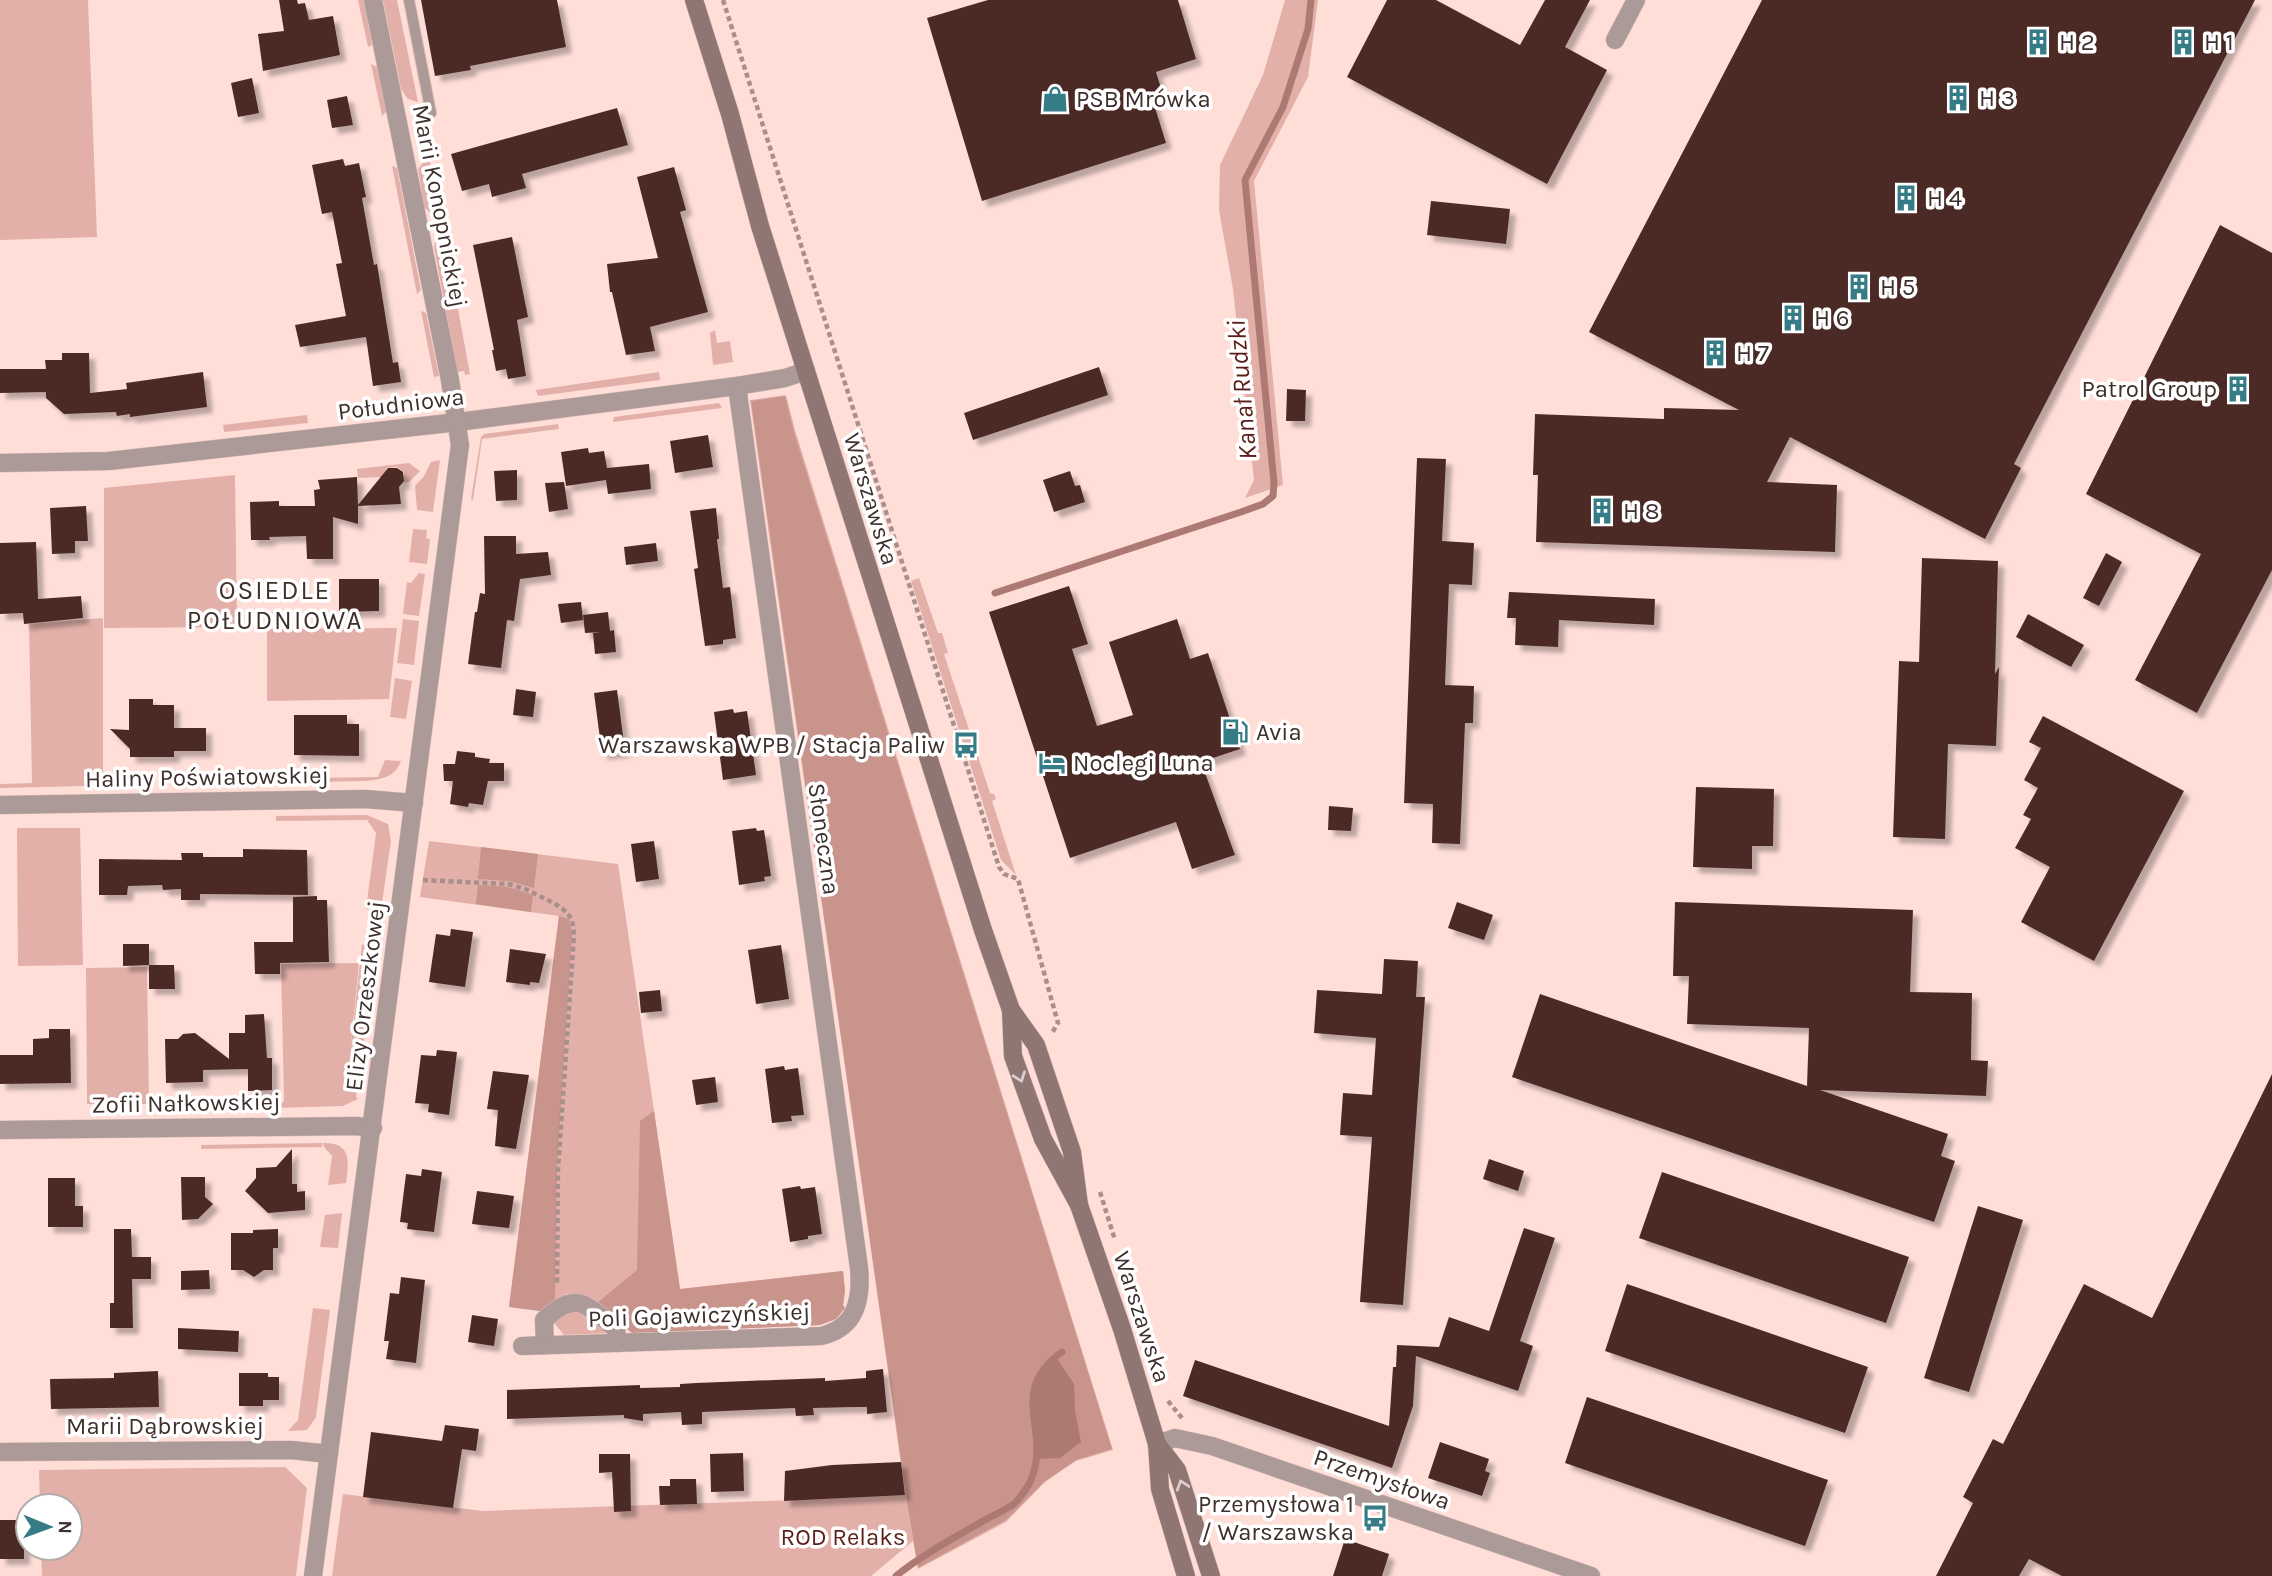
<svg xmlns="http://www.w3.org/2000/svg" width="2272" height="1576" viewBox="0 0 2272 1576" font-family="Karla,sans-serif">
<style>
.green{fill:#e2b0a9}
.forest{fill:#c9948c}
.water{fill:#ad7a73}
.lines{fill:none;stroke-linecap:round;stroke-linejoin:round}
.stream{stroke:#ad7a73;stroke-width:7}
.building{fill:#4b2c28;filter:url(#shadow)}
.service-casing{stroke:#d9bbb6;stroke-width:12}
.minor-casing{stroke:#d9bbb6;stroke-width:19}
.tertiary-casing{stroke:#d9bbb6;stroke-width:19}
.secondary-casing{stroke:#d9bbb6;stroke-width:19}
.path{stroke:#a88f8b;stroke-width:4.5;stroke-dasharray:5 3.5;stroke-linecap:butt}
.service{stroke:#ac9a98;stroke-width:10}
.minor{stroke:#ac9a98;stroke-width:18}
.tertiary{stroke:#ac9a98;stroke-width:18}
.secondary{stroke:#8f7672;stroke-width:18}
.oneway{stroke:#d8cfce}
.labels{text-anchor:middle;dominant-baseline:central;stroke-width:7;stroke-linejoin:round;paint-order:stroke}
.poi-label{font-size:24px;fill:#3f2f2d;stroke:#fff;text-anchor:start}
.street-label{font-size:24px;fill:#3f2f2d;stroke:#fff}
.park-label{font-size:24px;fill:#5e1e18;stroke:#fff}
.water-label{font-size:26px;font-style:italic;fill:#5d1d17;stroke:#fff}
.neighbourhood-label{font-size:26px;letter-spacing:2px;fill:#3f2f2d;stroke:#fff}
</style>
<defs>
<filter id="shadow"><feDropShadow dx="6" dy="6" stdDeviation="2" flood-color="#0004"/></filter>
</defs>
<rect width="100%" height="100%" fill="#ffded8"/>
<g class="green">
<polygon points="0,0 88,0 97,237 0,240"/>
<polygon points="358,0 364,0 372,45 368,47"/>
<polygon points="383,0 397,0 418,102 408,99 401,89"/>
<polygon points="1285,0 1318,0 1308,77 1254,181 1283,485 1245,498 1254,480 1233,289 1219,210 1220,165 1263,75"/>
<polygon points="371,64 377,67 387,111 382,116"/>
<polygon points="430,162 440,212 432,214 424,207 418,169 423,163"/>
<polygon points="392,166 397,168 421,290 417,294"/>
<polygon points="444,233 470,374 465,375 464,371 457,372 434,247 437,236"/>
<polygon points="421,311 426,313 439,376 434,377"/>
<polygon points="715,330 717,343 730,341 733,362 713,365 710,333"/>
<polygon points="659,372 660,380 538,396 536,390"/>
<path d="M786,395L795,430L1113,1450L1076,1461L1045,1482L1006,1522L918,1569L913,1541L871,1576H332L343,1494L483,1511L824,1499L905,1494C855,1129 801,765 750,400Z"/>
<polygon points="719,403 722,408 613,422 614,417"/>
<polygon points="307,415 308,423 224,432 223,425"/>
<polygon points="558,424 559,429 482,439 473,500 471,499 481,437 484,434"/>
<polygon points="440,460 433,512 417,510 415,486 424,476 431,462"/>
<polygon points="409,463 420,471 409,482 404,483 404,472 397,467 387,468 382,477 358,478 357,469"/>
<polygon points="235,475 237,627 104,628 104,488"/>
<polygon points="413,529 427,530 426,538 430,539 427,564 409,562"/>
<polygon points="419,573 425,574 419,616 403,614 407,582 411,583"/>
<polygon points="919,578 938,633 942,633 948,653 944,654 990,793 994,794 996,799 992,801 1016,875 1001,860 911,581"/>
<polygon points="103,618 103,781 85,781 85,786 0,788 0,784 32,783 29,624"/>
<polygon points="403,619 419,621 414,665 397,663"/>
<polygon points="397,628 389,699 267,701 267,629"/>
<polygon points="395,678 412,681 406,719 390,717"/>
<path d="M385,760L401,761C395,778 381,779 366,781L200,784V780L378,777Z"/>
<polygon points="367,815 388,824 391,841 381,910 366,909 376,833 367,820 276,821 276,816"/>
<polygon points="17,828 80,828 83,965 18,966"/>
<polygon points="429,841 618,864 680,1289 843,1271 845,1291 843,1305 845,1308 836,1319 820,1325 632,1333 585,1296 567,1294 540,1311 509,1307 559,916 420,897"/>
<polygon points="362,944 376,953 356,1097 358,1099 343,1106 275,1108 275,1104 282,1103 284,1101 281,964 359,963 349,1064"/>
<polygon points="147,967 149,1104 87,1104 86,968"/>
<polygon points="322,1143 322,1147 201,1149 201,1145"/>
<path d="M323,1143C352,1142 349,1162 346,1183L328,1185L332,1156L324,1147Z"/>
<polygon points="342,1213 338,1248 320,1247 325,1215"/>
<polygon points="313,1308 330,1310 316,1417 307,1430 288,1431 298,1420"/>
<polygon points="566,1309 582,1312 610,1333 564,1335 554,1323"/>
<polygon points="285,1467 307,1488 296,1576 42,1576 41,1548 70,1548 70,1506 40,1506 39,1470"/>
</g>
<g class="forest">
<polygon points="785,396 794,432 1112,1449 1076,1460 1044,1482 1006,1520 918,1568 906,1495 751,401"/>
<polygon points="481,847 538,854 534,888 509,881 478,879"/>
<polygon points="478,885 508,887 533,895 531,912 476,904"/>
<polygon points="559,916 569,919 572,935 557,1168 555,1299 540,1311 509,1307"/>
<polygon points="654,1111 680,1289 843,1271 845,1291 843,1305 845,1308 836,1319 820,1325 632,1333 597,1303 637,1270 640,1121"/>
</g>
<path class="water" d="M1056,1357L1074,1384L1075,1411L1081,1442L1060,1458L1038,1459C1034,1423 1023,1381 1056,1357Z"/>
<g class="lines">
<g class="stream">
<polyline points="995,593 1241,512 1263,504 1273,496 1274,483 1245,180 1283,107 1308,29 1311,0"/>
<path d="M896,1576C923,1554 954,1538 983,1521C993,1515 1007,1510 1016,1502C1021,1496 1028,1487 1031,1480C1052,1430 1006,1392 1062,1352"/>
</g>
</g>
<g class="building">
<polygon points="279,0 297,0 298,4 305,3 309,20 333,16 340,55 263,71 258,34 284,31"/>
<polygon points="421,0 557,0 566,47 470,66 471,70 435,76"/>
<polygon points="988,0 1178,0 1196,59 1156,72 1164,98 1153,101 1166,143 982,201 927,18"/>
<polygon points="1387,0 1436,0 1520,45 1545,0 1590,0 1565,47 1607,70 1547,184 1347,77"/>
<polygon points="1762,0 2255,0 2014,464 2021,468 1985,539 1790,437 1767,482 1837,485 1835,552 1536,542 1538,475 1533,475 1535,414 1664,419 1664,408 1739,410 1589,332"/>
<polygon points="252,78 259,113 238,117 231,83"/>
<polygon points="347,96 353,125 332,128 327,100"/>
<polygon points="617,108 628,145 522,174 526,188 492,197 489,184 462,191 451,154"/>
<polygon points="343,159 345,166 359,163 366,197 362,198 374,265 377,264 393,363 398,362 401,382 373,386 366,337 300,347 295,325 346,316 336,264 342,263 332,212 322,214 312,165"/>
<polygon points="674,167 686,210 680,212 708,312 650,327 655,351 626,355 612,292 610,292 607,264 658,258 637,177"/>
<polygon points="1431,201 1510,209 1506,244 1427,235"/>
<polygon points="2220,225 2272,253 2272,570 2197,713 2135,680 2201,554 2086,494"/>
<polygon points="512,237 528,317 517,320 526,376 508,379 506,369 496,371 492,350 494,350 473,245"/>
<polygon points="62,353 89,353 90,393 127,389 126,383 203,372 207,407 130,417 130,414 117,416 116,412 64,414 46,398 46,392 0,393 0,369 46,369 45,360 62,360"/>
<polygon points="1099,367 1108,395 973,440 964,413"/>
<polygon points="1287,389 1306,390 1305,421 1286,421"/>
<polygon points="708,435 713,467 675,473 670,441"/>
<polygon points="588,448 589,453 604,451 607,468 649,464 651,489 608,494 606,480 566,486 561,452"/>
<polygon points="1417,458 1446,459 1442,541 1474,543 1472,585 1449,584 1445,685 1474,686 1473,723 1465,723 1460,844 1432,843 1433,804 1404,803"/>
<polygon points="388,468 397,468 403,472 404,481 399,487 401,504 358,506 358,524 333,517 333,559 307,559 306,536 269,537 270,540 251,540 250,502 279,501 279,506 315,506 314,490 320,489 318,480 357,477 358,505"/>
<polygon points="517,470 517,500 496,501 494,471"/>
<polygon points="1070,471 1075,486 1080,485 1085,502 1054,512 1043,480"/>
<polygon points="564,482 568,509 549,512 545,483"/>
<polygon points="86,506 88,541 75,541 75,553 52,554 50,508"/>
<polygon points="716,508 719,539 717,539 723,588 730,587 736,638 723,640 723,644 705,646 694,569 698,568 690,511"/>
<polygon points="484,536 516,536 516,554 548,552 551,575 520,579 514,621 507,620 501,668 468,664 475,612 477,612 480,593 485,594"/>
<polygon points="36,542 38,599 81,596 83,618 24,624 23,613 0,614 0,543"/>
<polygon points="656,543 658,561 626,565 624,547"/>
<polygon points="2106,553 2122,562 2099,606 2083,598"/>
<polygon points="1922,558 1998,561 1995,674 1999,667 1996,746 1948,744 1945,839 1893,837 1899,661 1919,662"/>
<polygon points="339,579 379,579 379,611 339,612"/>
<polygon points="1069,586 1088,644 1072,649 1097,726 1133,715 1109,642 1177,619 1190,659 1208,653 1240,749 1201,762 1235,855 1192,869 1176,822 1070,858 989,612"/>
<polygon points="1509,592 1655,599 1654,625 1559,620 1558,647 1515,645 1516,618 1507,618"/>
<polygon points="581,602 583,620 561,623 558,604"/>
<polygon points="608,612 610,631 614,630 616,652 595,654 593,633 600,632 585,633 583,615"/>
<polygon points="2028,614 2084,645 2071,667 2016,637"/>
<polygon points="516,689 536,692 533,717 513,715"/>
<polygon points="617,690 625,751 602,754 594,693"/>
<polygon points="129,699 153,699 153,705 174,705 174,728 206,728 206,751 174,751 174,757 130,757 130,749 110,729 129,730"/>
<polygon points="733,709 734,713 747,711 756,775 723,780 714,712"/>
<polygon points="294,715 347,715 347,724 359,724 359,756 294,755"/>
<polygon points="2043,716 2184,791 2094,961 2021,922 2050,867 2015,848 2031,819 2023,815 2038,788 2024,780 2041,748 2029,742"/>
<polygon points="457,751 475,753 475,757 490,759 489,763 504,763 504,781 488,781 483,805 469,803 468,807 450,804 453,781 444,781 443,764 455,764"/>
<polygon points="1696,787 1774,789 1773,846 1752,846 1752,869 1693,867"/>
<polygon points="1329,806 1353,808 1351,831 1328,830"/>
<polygon points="756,828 757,831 764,830 771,876 764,877 765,881 739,885 732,831"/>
<polygon points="654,841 659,879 636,882 631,844"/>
<polygon points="243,849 307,850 308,895 200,894 200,900 181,900 181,889 163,890 162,885 128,886 127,895 99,895 99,859 182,860 181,853 203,853 203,857 243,857"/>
<polygon points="317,896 317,900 327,900 329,962 280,963 280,974 255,974 254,942 293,942 293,897"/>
<polygon points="1457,902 1493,915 1484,940 1448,928"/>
<polygon points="1675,902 1913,910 1910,992 1972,993 1971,1060 1988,1061 1986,1096 1820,1090 1948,1134 1941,1156 1955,1161 1934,1222 1512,1077 1540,994 1807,1086 1809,1028 1687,1024 1689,976 1673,976"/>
<polygon points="451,929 473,932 465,987 429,982 436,934 450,936"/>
<polygon points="123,944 149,944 149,965 123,966"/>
<polygon points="781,945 789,999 756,1004 748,950"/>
<polygon points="510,949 546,954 539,983 530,982 530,985 506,982"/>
<polygon points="1384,959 1418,961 1416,997 1425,997 1403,1305 1360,1302 1372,1137 1340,1135 1343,1093 1372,1095 1376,1038 1314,1033 1317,990 1382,994"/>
<polygon points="149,965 174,965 175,989 149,989"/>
<polygon points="660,990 662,1011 641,1013 639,992"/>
<polygon points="264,1014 267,1058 272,1058 272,1090 248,1091 248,1069 203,1070 203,1082 166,1083 165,1039 178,1039 183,1034 195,1033 229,1059 229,1033 245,1033 245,1015"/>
<polygon points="49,1029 70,1029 71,1083 0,1084 0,1055 33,1055 33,1039 49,1038"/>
<polygon points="437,1050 457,1052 449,1115 428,1112 429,1104 415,1103 421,1055 436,1056"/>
<polygon points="784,1066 785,1070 798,1068 804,1115 791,1116 792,1121 772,1123 765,1069"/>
<polygon points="493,1071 529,1075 516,1149 495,1146 498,1110 487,1109"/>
<polygon points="2272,1074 2272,1576 2062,1576 2029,1559 2019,1576 1936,1576 1973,1503 1963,1497 1993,1439 2003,1444 2084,1284 2152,1318"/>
<polygon points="715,1077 718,1102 696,1105 692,1080"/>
<polygon points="292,1149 292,1184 297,1184 297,1192 305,1191 305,1210 268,1213 245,1191 256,1178 256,1168 276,1167"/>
<polygon points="1489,1159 1524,1171 1518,1191 1483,1179"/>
<polygon points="422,1169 442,1172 434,1232 407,1229 408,1223 400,1222 406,1174 421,1176"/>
<polygon points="1662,1172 1909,1257 1886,1323 1639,1238"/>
<polygon points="181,1177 205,1177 205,1197 213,1204 198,1219 182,1220"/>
<polygon points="48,1178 75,1178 75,1206 83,1206 83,1227 48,1227"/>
<polygon points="800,1186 801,1189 815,1187 822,1234 808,1236 808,1239 790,1242 782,1189"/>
<polygon points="477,1191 514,1196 509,1228 472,1224"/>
<polygon points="1978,1206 2023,1220 1969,1392 1924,1378"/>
<polygon points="1524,1228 1555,1238 1520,1341 1533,1346 1518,1391 1416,1356 1413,1406 1392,1468 1183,1396 1195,1360 1389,1426 1393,1367 1396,1367 1397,1345 1439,1347 1449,1317 1489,1331"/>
<polygon points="114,1229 131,1229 132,1257 151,1257 151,1279 132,1279 133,1328 110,1328 110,1303 114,1303"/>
<polygon points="278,1229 278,1248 273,1248 273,1270 264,1270 254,1277 243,1270 231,1270 231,1233 253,1233 253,1230"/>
<polygon points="209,1270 210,1289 181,1290 181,1271"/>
<polygon points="401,1277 425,1280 416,1363 386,1359 389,1341 384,1341 390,1293 399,1294"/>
<polygon points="1627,1284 1868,1367 1845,1433 1605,1351"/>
<polygon points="472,1315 498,1319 494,1346 468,1342"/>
<polygon points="178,1328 239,1331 238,1352 178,1349"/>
<polygon points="883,1369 887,1412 867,1414 867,1407 855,1407 813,1408 814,1415 796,1416 795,1408 702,1412 702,1424 682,1425 681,1412 643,1414 643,1421 624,1418 624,1415 507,1419 507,1390 640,1385 640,1388 680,1387 680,1384 696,1383 825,1378 825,1381 866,1378 866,1371"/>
<polygon points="158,1371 159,1407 51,1409 50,1379 114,1378 114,1373"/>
<polygon points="239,1373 268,1373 268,1377 279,1377 279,1400 263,1400 263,1406 239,1406"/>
<polygon points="1587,1397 1828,1480 1805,1546 1565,1463"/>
<polygon points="445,1425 479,1429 476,1451 462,1449 453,1508 363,1497 371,1432 442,1441"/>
<polygon points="1440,1442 1489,1459 1485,1471 1490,1473 1482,1496 1428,1478"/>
<polygon points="743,1453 744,1491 711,1492 710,1454"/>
<polygon points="599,1454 630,1454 631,1511 614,1512 612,1472 599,1473"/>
<polygon points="901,1462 905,1495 784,1501 785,1471 832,1465"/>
<polygon points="670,1479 696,1479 697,1504 660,1505 659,1486 670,1486"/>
<rect x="0" y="1520" width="24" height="39"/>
<polygon points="1345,1539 1389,1554 1382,1576 1333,1576"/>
</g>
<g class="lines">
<g class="service-casing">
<polyline id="service" points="409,0 431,113"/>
</g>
<g class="minor-casing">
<g id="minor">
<polyline points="1615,40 1636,0"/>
<polyline points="0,463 109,461 458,422 737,386 785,378 806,371"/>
<polyline points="0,805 365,799 414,803"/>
<polyline points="0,1130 356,1126 373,1128"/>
<path d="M545,1345L544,1320C576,1289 587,1305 616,1329L618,1343"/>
<path d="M522,1346L821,1336C856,1328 862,1300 859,1268L737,386"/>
<polyline points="0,1452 291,1450 329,1454"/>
<polyline points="313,1576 460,445 450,380 373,0"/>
</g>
</g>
<g class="tertiary-casing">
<polyline id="tertiary" points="1157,1444 1175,1438 1212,1446 1591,1576"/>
</g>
<g class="secondary-casing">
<g id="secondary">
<polyline points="694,0 730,114 760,226 983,930 1011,1010 1036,1045 1072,1152 1079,1205"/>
<polyline points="1011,1010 1013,1056 1043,1139 1079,1205 1122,1329 1157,1444 1160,1489 1186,1576"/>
<polyline points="1157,1444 1177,1470 1211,1576"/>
</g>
</g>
<g class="path">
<polyline points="723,0 999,867 1004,874 1018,879 1058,1023 1052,1033"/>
<polyline points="423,880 508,884 525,889 554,903 564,910 572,919 574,935 558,1170 557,1286"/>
<polyline points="1100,1192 1115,1240"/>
<polyline points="1168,1401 1182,1418"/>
</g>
<use href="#service" class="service"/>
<use href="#minor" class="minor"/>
<use href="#tertiary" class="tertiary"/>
<use href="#secondary" class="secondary"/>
</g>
<defs><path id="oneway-chevron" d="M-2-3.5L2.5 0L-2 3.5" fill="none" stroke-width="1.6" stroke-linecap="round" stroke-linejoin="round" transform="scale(1.75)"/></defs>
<g class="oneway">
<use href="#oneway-chevron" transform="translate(1020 1077) rotate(70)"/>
<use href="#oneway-chevron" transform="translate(1182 1485) rotate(-108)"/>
</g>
<defs>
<g id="building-bare" transform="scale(2.1)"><path d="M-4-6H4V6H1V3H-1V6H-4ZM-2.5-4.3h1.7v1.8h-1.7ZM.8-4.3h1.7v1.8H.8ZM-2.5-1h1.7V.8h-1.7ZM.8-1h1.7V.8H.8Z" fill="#367c87" stroke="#fff" stroke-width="2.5" paint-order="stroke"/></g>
<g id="shop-bare" transform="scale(2.1)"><path d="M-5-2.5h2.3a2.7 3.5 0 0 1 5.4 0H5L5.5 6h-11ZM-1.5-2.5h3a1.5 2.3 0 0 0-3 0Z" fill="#367c87" stroke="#fff" stroke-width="2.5" paint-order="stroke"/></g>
<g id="fuel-bare" transform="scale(2.1)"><path d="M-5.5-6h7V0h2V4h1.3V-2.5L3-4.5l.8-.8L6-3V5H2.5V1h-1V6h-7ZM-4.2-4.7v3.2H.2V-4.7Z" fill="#367c87" stroke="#fff" stroke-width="2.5" paint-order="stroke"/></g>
<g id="bus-bare" transform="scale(2.1)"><path d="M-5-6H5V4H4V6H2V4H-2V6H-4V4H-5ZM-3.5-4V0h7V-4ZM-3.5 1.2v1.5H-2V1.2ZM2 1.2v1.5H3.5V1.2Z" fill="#367c87" stroke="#fff" stroke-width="2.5" paint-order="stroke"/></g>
<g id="hotel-bare" transform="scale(2.1)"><path d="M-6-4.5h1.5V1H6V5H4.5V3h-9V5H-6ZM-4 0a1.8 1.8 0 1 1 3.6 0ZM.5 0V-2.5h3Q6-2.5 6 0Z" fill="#367c87" stroke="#fff" stroke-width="2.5" paint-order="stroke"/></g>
</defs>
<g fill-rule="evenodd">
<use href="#building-bare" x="2038" y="42"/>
<use href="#building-bare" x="2183" y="42"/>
<use href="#building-bare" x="1958" y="98"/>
<use href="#shop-bare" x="1055" y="99"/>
<use href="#building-bare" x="1906" y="198"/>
<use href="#building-bare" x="1859" y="287"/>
<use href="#building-bare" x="1793" y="318"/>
<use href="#building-bare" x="1715" y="353"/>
<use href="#building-bare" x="2238" y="389"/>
<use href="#building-bare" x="1602" y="511"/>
<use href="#fuel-bare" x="1235" y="732"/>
<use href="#bus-bare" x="966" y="745"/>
<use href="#hotel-bare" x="1052" y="763"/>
<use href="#bus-bare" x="1375" y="1518"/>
</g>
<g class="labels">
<g class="poi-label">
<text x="2059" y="42">H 2</text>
<text x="2204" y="42">H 1</text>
<text x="1979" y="98">H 3</text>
<text x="1076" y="99">PSB Mrówka</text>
<text x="1927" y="198">H 4</text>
<text x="1880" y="287">H 5</text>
<text x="1814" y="318">H 6</text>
<text x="1736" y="353">H 7</text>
<text x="2217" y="389" text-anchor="end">Patrol Group</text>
<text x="1623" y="511">H 8</text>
<text x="1256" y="732">Avia</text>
<text x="945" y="745" text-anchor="end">Warszawska WPB / Stacja Paliw</text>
<text x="1073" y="763">Noclegi Luna</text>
<text x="1354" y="1504" text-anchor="end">Przemysłowa 1<tspan x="1354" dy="28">/ Warszawska</tspan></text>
</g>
<g class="street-label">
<text transform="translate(440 206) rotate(79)">Marii Konopnickiej</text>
<text transform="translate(401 404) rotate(-7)">Południowa</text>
<text transform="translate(871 499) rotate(73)">Warszawska</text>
<text transform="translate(207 777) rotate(-1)">Haliny Poświatowskiej</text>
<text transform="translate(824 839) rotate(82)">Słoneczna</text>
<text transform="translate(365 996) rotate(-83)">Elizy Orzeszkowej</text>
<text transform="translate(186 1103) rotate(-1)">Zofii Nałkowskiej</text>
<text transform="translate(699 1315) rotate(-2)">Poli Gojawiczyńskiej</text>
<text transform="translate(1142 1317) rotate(72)">Warszawska</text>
<text x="165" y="1426">Marii Dąbrowskiej</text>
<text transform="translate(1382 1479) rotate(19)">Przemysłowa</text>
</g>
<g class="park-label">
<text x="843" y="1537">ROD Relaks</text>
</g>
<g class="water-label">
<text transform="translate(1242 390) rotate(-95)">Kanał Rudzki</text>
</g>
<g class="neighbourhood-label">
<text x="275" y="590">OSIEDLE<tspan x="275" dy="30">POŁUDNIOWA</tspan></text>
</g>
</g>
<g transform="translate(49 1527) rotate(91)"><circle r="33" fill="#ffffff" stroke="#b2acab" stroke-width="2"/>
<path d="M0-5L12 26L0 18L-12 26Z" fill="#367c87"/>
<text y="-10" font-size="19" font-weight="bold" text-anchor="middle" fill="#3f2f2d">N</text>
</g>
</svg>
